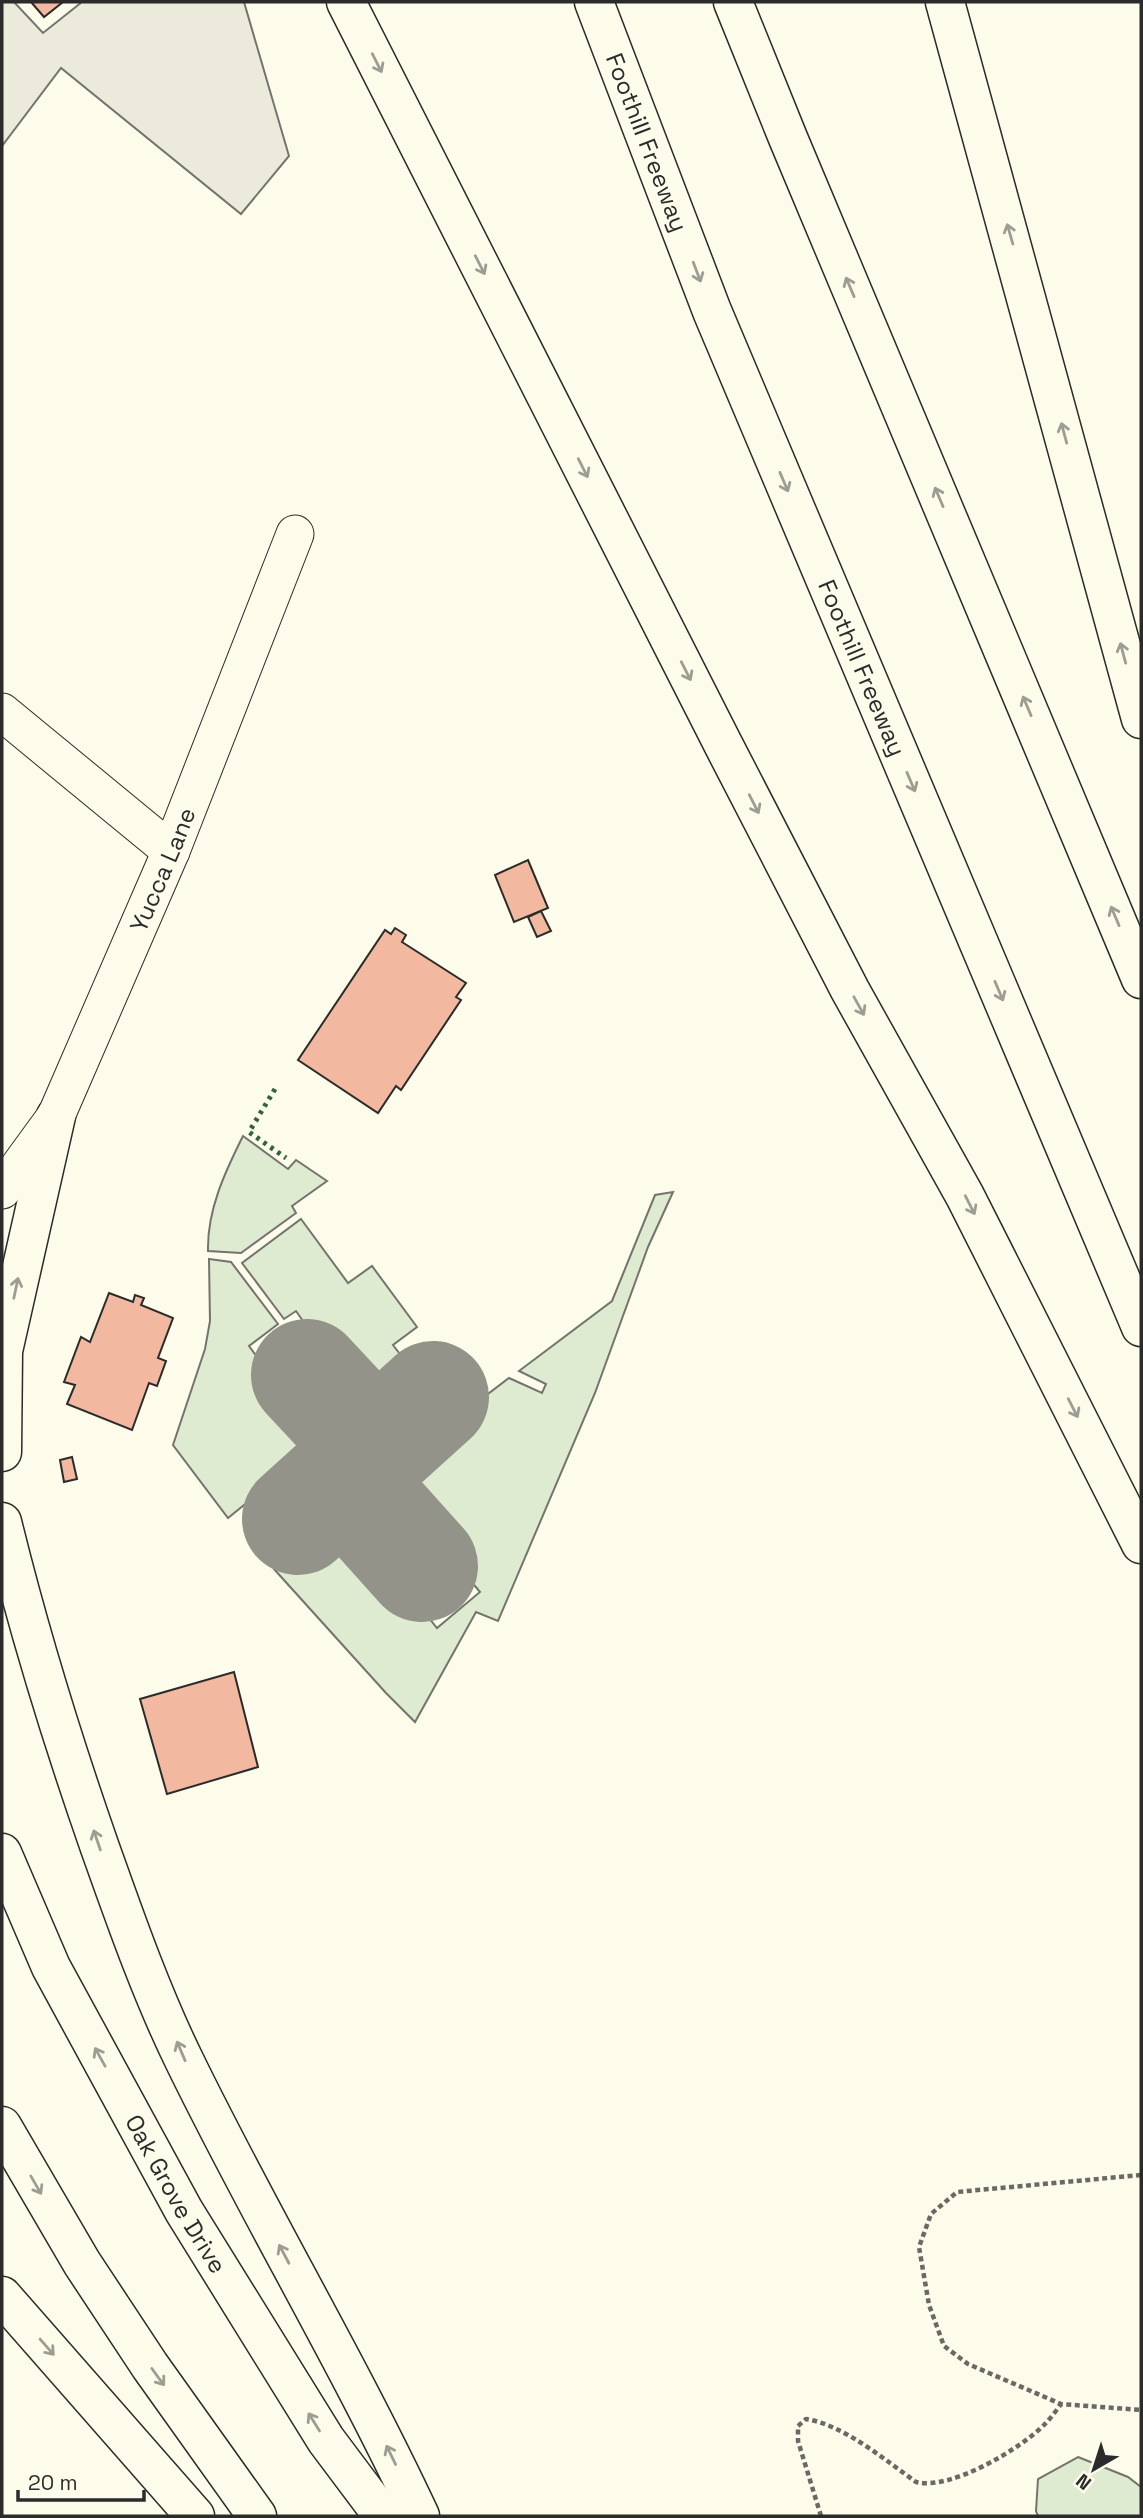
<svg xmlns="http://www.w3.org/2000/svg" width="1143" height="2518" viewBox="0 0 1143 2518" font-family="'Space Grotesk',sans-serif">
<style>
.green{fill:#deebd1;stroke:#74746e;stroke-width:2}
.parking{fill:#eceadb;stroke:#74746e;stroke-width:2}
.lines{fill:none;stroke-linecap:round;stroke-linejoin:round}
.taxiway{stroke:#94938a;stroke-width:112}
.building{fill:#f2b8a0;stroke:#2b2b2b;stroke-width:2}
.street-casing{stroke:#2b2b2b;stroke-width:39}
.primary-casing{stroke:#2b2b2b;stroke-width:41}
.highway-casing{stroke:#2b2b2b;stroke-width:41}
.path{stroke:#6a6964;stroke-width:4.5;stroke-dasharray:5 3.5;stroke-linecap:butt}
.street{stroke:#fdfbea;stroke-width:37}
.primary{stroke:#fdfbea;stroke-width:38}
.highway{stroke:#fdfbea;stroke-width:38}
.hedge{stroke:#34623c;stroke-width:5;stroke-dasharray:3.5 5;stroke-linecap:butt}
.oneway{stroke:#9e9d94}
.labels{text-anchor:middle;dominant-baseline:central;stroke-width:5;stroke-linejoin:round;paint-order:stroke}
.street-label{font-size:24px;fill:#2b2b2b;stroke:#fdfbea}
</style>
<rect width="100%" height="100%" fill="#fdfbea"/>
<g class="green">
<path d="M243,1136L288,1169L296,1160L327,1181L292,1206L296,1213L241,1253L208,1251C207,1210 225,1172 243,1136Z"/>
<polygon points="673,1192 648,1247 595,1393 498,1621 476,1612 415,1722 386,1693 274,1569 313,1538 308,1531 341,1501 354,1503 414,1572 401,1583 437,1628 480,1592 444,1549 429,1560 369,1493 368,1478 443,1411 451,1422 509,1378 542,1393 546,1384 519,1371 612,1301 655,1195"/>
<polygon points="301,1219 348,1283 372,1266 417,1327 393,1345 422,1383 376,1425 362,1420 315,1369 329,1358 296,1311 284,1319 242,1263"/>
<polygon points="209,1259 231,1262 278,1324 249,1346 283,1392 299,1380 348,1434 350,1450 288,1506 270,1484 228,1518 173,1445 205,1349 210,1321"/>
<polygon points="1078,2457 1128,2477 1141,2487 1141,2516 1038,2516 1036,2511 1038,2479"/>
</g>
<polygon class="parking" points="2,2 14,2 43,33 82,2 244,2 289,156 241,214 61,68 2,146"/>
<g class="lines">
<g class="taxiway">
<polyline points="307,1375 376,1449"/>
<polyline points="343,1478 422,1566"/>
<polyline points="298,1519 433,1397"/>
</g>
</g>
<g class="building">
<polygon points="31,2 63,2 44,17"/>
<polygon points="528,860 548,908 514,922 495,875"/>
<polygon points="541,911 551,931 537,937 528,917"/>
<polygon points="395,928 406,935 402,942 466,983 456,997 461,1000 401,1090 396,1086 378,1113 298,1060 385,930 391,934"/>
<polygon points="109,1293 133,1302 135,1295 144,1298 141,1305 173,1318 158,1358 166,1361 157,1386 149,1383 132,1430 67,1404 75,1385 64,1382 81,1337 90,1342"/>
<polygon points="72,1457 77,1479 64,1482 60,1460"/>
<polygon points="234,1672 258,1767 167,1794 140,1699"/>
</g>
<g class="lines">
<g class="street-casing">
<g id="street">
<polyline points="2,712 171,851"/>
<path id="s1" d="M2,1190L56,1116L171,851L295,534"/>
</g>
</g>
<g class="primary-casing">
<g id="primary">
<polyline points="2,1452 3,1351 56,1116"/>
<path d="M2,1522C29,1632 62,1739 99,1845C125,1918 151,1993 185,2062C260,2216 348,2362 420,2516"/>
<path id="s2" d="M2,1853L51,1967L184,2211L326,2440L383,2516"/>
<polyline points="2,2126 82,2263 150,2366 257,2516"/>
<polyline points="2,2296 195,2516"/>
</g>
</g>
<g class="highway-casing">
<g id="highway">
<polyline points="346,2 723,744 850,990 965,1196 1141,1544"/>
<path id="s3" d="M594,2L712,311L1141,1327"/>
<polyline points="733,2 788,138 1141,979"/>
<polyline points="945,2 1141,719"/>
</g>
</g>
<g class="path">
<polyline points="1141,2175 957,2192 931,2214 919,2247 929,2305 944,2346 968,2364 1061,2404 1141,2410"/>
<path d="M821,2516L798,2441V2426L806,2419C844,2425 885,2460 916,2482C950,2491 1020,2449 1044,2425C1050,2419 1056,2411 1061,2404"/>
</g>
<use href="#street" class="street"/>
<use href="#primary" class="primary"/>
<use href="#highway" class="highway"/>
<polyline class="hedge" points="275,1089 249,1132 286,1158"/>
</g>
<defs><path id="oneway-shaft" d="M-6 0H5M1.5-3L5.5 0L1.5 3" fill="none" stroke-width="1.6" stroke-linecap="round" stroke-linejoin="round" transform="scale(1.75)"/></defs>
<g class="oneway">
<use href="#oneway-shaft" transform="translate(377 63) rotate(63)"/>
<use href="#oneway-shaft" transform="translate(1010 234) rotate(-106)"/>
<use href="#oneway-shaft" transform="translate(480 265) rotate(63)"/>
<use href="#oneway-shaft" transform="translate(697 272) rotate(69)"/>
<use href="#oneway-shaft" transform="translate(850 287) rotate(-113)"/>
<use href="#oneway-shaft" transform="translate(1064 433) rotate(-105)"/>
<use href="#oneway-shaft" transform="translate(583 468) rotate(63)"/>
<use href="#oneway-shaft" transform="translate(784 482) rotate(67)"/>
<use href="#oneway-shaft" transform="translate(939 497) rotate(-113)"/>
<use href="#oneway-shaft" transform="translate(1123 653) rotate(-105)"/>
<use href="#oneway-shaft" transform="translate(686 671) rotate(63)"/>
<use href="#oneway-shaft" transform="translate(1027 706) rotate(-113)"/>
<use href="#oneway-shaft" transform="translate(911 782) rotate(67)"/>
<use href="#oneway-shaft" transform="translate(754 804) rotate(63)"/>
<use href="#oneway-shaft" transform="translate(1115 916) rotate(-113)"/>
<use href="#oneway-shaft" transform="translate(999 991) rotate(67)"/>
<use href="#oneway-shaft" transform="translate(859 1006) rotate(61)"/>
<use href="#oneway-shaft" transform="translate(970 1205) rotate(63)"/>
<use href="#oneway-shaft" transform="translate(16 1288) rotate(-78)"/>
<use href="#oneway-shaft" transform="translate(1073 1408) rotate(63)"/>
<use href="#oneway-shaft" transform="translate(97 1840) rotate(-109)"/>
<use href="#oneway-shaft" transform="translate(181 2051) rotate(-113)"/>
<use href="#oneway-shaft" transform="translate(100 2057) rotate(-119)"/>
<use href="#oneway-shaft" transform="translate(36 2185) rotate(60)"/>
<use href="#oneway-shaft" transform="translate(284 2254) rotate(-118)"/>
<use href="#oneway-shaft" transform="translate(47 2347) rotate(49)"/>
<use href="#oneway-shaft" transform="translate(158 2377) rotate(54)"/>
<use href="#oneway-shaft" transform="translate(314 2422) rotate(-122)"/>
<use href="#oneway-shaft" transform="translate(391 2455) rotate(-116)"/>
</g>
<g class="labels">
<g class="street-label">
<text stroke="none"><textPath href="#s3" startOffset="150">Foothill Freeway</textPath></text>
<text stroke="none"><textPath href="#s3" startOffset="718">Foothill Freeway</textPath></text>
<text stroke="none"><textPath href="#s1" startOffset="360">Yucca Lane</textPath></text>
<text stroke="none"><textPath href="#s2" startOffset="383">Oak Grove Drive</textPath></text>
</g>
</g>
<rect width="1143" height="2518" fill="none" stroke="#2b2b2b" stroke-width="7"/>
<g transform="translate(1094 2469) rotate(219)" stroke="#fdfbea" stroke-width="5" paint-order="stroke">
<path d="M0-5L12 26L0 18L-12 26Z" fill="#2b2b2b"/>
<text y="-10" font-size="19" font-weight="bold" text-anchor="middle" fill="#2b2b2b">N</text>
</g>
<path d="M18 2490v10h126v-10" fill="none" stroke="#2b2b2b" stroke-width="3.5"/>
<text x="28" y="2490" font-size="21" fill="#2b2b2b" stroke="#fdfbea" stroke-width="5" paint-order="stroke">20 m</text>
</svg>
